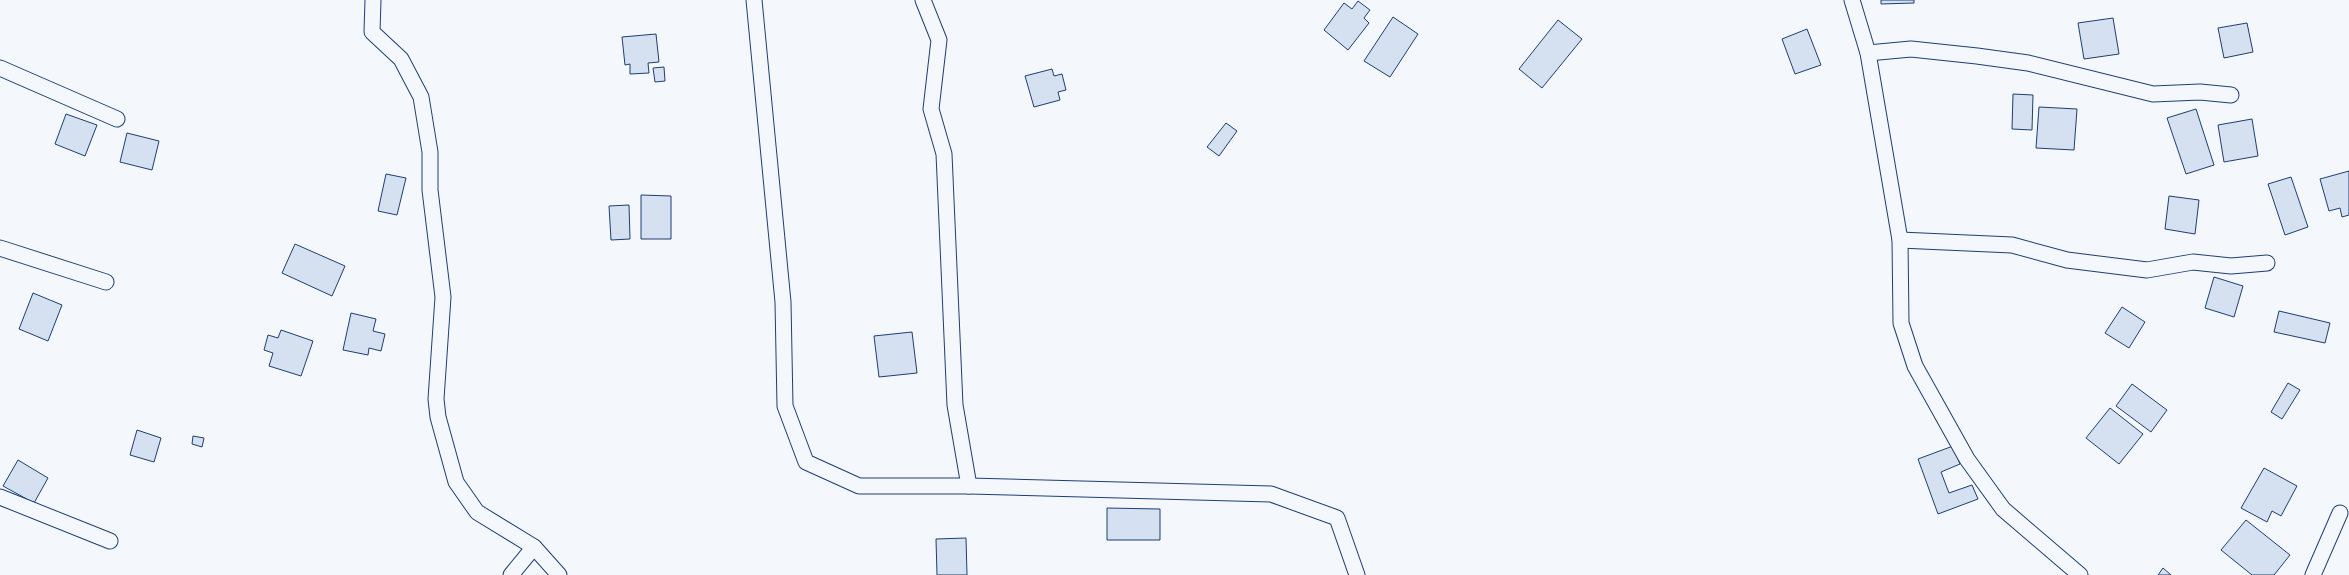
<svg xmlns="http://www.w3.org/2000/svg" width="2349" height="575" viewBox="0 0 2349 575" font-family="'Public Sans',sans-serif">
<style>
.building{fill:#d5e0f0;stroke:#1d3f73}
.lines{fill:none;stroke-linecap:round;stroke-linejoin:round}
.street-casing{stroke:#1d3f73;stroke-width:17}
.street{stroke:#f4f7fb;stroke-width:15}
</style>
<rect width="100%" height="100%" fill="#f4f7fb"/>
<g class="building">
<polygon points="1881,0 1914,0 1914,3 1881,4"/>
<polygon points="1358,1 1370,10 1364,18 1369,23 1348,50 1324,30 1344,3 1352,9"/>
<polygon points="1393,17 1418,34 1390,77 1364,61"/>
<polygon points="2113,18 2119,54 2084,59 2078,23"/>
<polygon points="1558,20 1582,39 1542,88 1519,69"/>
<polygon points="2247,23 2253,52 2224,58 2218,28"/>
<polygon points="1807,29 1821,65 1795,74 1782,39"/>
<polygon points="656,34 659,62 648,63 649,73 630,74 630,64 625,65 622,37"/>
<polygon points="664,67 665,81 655,82 653,68"/>
<polygon points="1052,69 1054,76 1062,74 1066,90 1058,92 1060,100 1034,107 1025,76"/>
<polygon points="2013,94 2033,95 2032,130 2012,129"/>
<polygon points="2039,107 2077,109 2074,150 2036,148"/>
<polygon points="2196,109 2214,165 2186,174 2167,118"/>
<polygon points="66,114 97,125 85,156 55,144"/>
<polygon points="2252,119 2258,156 2224,162 2218,125"/>
<polygon points="1226,123 1237,131 1219,156 1207,147"/>
<polygon points="127,133 159,141 152,170 120,162"/>
<polygon points="2349,171 2349,215 2342,217 2340,208 2329,211 2320,179"/>
<polygon points="386,174 406,178 397,215 378,211"/>
<polygon points="2291,177 2308,227 2285,235 2268,184"/>
<polygon points="641,195 671,196 671,239 641,239"/>
<polygon points="2169,196 2199,200 2195,234 2165,229"/>
<polygon points="629,205 630,239 611,240 609,206"/>
<polygon points="295,244 345,266 332,296 282,273"/>
<polygon points="2214,277 2243,286 2234,317 2205,308"/>
<polygon points="33,293 62,305 48,341 19,329"/>
<polygon points="2122,307 2145,322 2129,348 2105,333"/>
<polygon points="2279,311 2330,323 2325,343 2274,332"/>
<polygon points="351,313 376,319 373,331 385,334 381,351 369,348 368,355 343,350"/>
<polygon points="281,330 313,341 301,376 269,366 273,353 264,350 268,335 278,338"/>
<polygon points="912,332 917,373 879,377 874,336"/>
<polygon points="2288,383 2300,390 2282,419 2271,412"/>
<polygon points="2132,384 2167,410 2151,432 2116,406"/>
<polygon points="2110,408 2143,434 2119,464 2086,438"/>
<polygon points="137,430 161,438 154,462 130,455"/>
<polygon points="193,436 204,438 202,447 192,444"/>
<polygon points="1953,446 1960,464 1941,472 1949,493 1972,485 1978,499 1938,514 1918,459"/>
<polygon points="18,460 48,478 34,503 3,486"/>
<polygon points="2264,468 2297,486 2281,516 2272,511 2267,522 2241,508"/>
<polygon points="1107,508 1160,509 1160,540 1107,540"/>
<polygon points="2246,520 2290,555 2274,575 2252,575 2221,550"/>
<polygon points="966,538 967,575 937,575 936,539"/>
<polygon points="2163,568 2171,575 2158,575"/>
</g>
<g class="lines">
<g class="street-casing">
<g id="street">
<polyline points="373,0 372,32 401,59 421,97 430,152 430,190 443,297 436,399 438,417 456,482 477,512 534,547 559,575"/>
<polyline points="754,0 783,302 785,406 806,462 859,486 969,486 1271,494 1337,518 1357,575"/>
<polyline points="923,0 939,40 931,109 944,154 955,405 969,486"/>
<polyline points="1852,0 1868,53 1900,240 1901,323 1915,366 1967,459 2003,509 2080,575"/>
<polyline points="1868,53 1911,49 1977,56 2028,63 2153,94 2200,92 2231,95"/>
<polyline points="0,68 117,119"/>
<polyline points="1900,240 2012,245 2067,260 2147,270 2193,262 2231,266 2267,263"/>
<polyline points="0,248 106,282"/>
<polyline points="0,497 110,541"/>
<polyline points="511,575 534,547"/>
<polyline points="2313,575 2340,513"/>
</g>
</g>
<use href="#street" class="street"/>
</g>
</svg>
